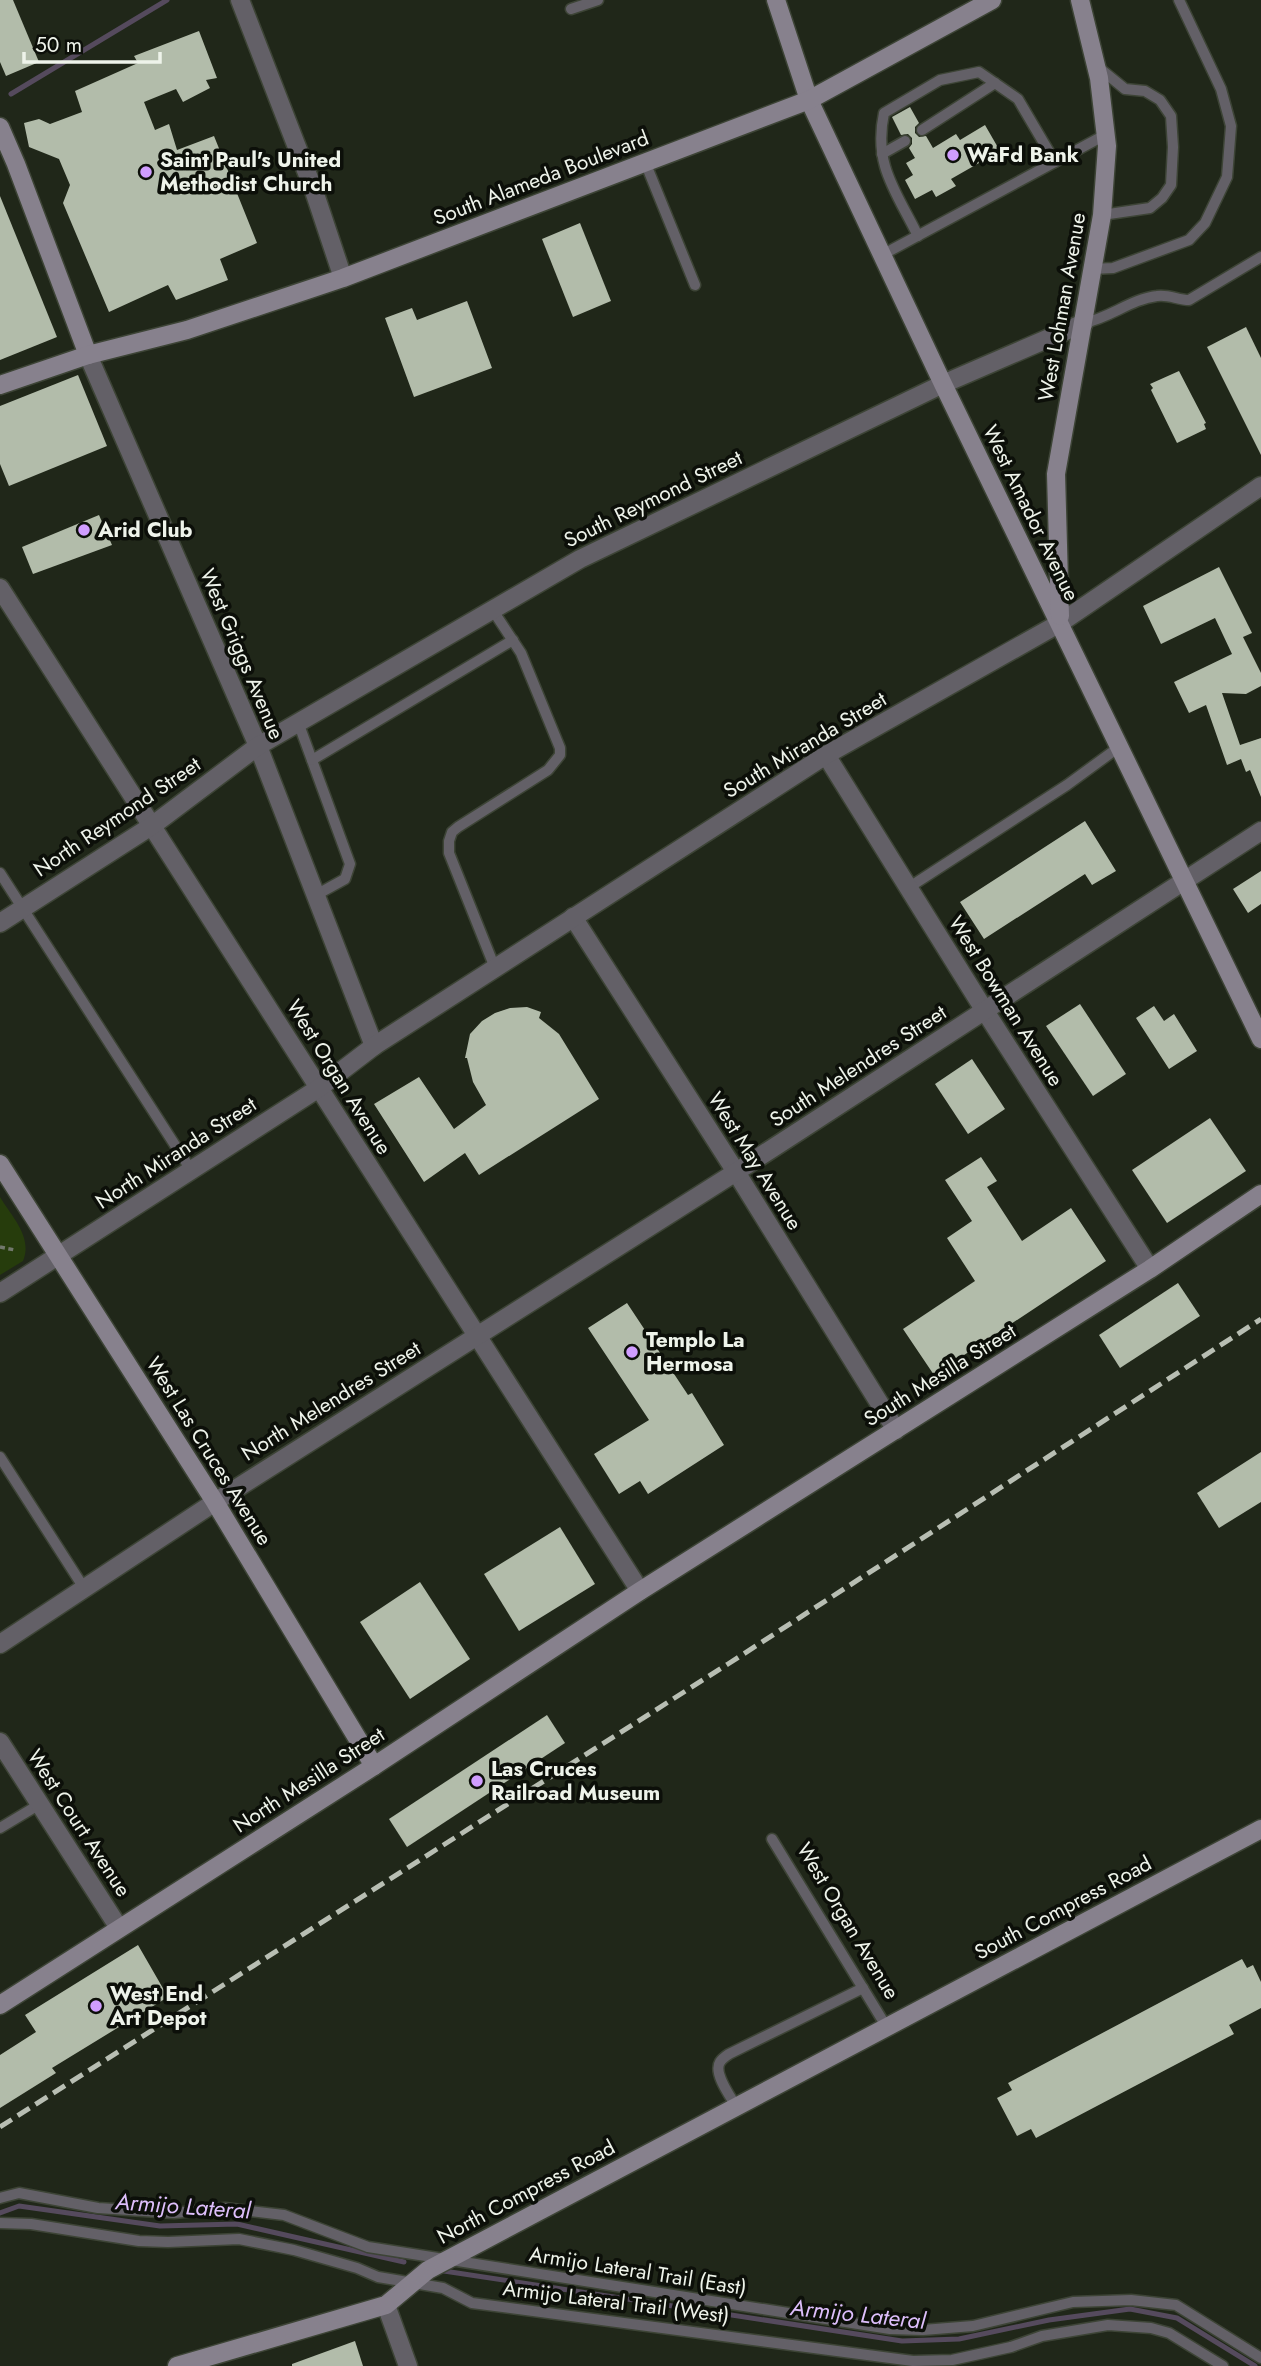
<svg xmlns="http://www.w3.org/2000/svg" width="1261" height="2366" viewBox="0 0 1261 2366" font-family="Jost,sans-serif">
<style>
.green{fill:#263c0c}
.lines{fill:none;stroke-linecap:round;stroke-linejoin:round}
.stream{stroke:#554a5d;stroke-width:5}
.building{fill:#b2bcaa}
.lane-casing{stroke:#3d4436;stroke-width:13}
.street-casing{stroke:#3d4436;stroke-width:21}
.secondary-casing{stroke:#3d4436;stroke-width:21}
.path{stroke:#72786c;stroke-width:3.5;stroke-dasharray:5 3.5;stroke-linecap:butt}
.lane{stroke:#636067;stroke-width:10}
.street{stroke:#636067;stroke-width:18}
.secondary{stroke:#87818d;stroke-width:18}
.rail{stroke:#b8beb3;stroke-width:5;stroke-dasharray:14 7;stroke-linecap:butt}
.poi-dot{fill:#d09dff;stroke:#0c0f09;stroke-width:2.5}
.labels{text-anchor:middle;dominant-baseline:central;stroke-width:7;stroke-linejoin:round;paint-order:stroke}
.poi-label{font-size:21px;font-weight:bold;fill:#eef3ea;stroke:#0c0f09;text-anchor:start}
.street-label{font-size:21px;fill:#eef3ea;stroke:#0c0f09}
.water-label{font-size:23px;font-style:italic;fill:#ddbefb;stroke:#0c0f09}
</style>
<rect width="100%" height="100%" fill="#202719"/>
<path class="green" d="M0,1197C12,1217 33,1237 23,1261L0,1275Z"/>
<g class="lines">
<g class="stream">
<polyline points="11,94 167,0"/>
<polyline points="0,2213 19,2206 160,2226 237,2224 404,2262"/>
<polyline points="444,2271 902,2341 959,2339 1049,2320 1130,2309 1177,2318 1255,2366"/>
</g>
</g>
<g class="building">
<polygon points="0,0 13,0 39,62 6,76 0,62"/>
<polygon points="199,31 217,78 206,80 210,88 183,102 176,89 144,102 155,130 169,124 177,150 214,136 257,243 220,259 228,280 176,300 168,285 109,312 63,203 70,185 59,159 29,147 24,123 39,119 50,124 82,112 75,91 138,63 134,56"/>
<polygon points="910,107 919,123 915,127 915,133 919,137 926,136 933,148 956,134 960,140 985,125 1000,151 951,179 956,186 936,197 932,190 915,199 905,180 913,175 906,163 915,158 909,148 912,144 912,138 908,134 901,135 892,117"/>
<polygon points="0,196 57,337 0,360"/>
<polygon points="580,223 611,301 573,317 542,239"/>
<polygon points="467,301 492,368 414,397 385,318 412,308 417,320"/>
<polygon points="1246,327 1261,358 1261,455 1207,347"/>
<polygon points="1179,371 1206,423 1204,424 1206,429 1177,443 1151,390 1153,388 1150,384"/>
<polygon points="78,375 107,446 9,486 0,464 0,406"/>
<polygon points="99,515 112,545 33,574 22,547"/>
<polygon points="1219,567 1252,633 1243,637 1261,673 1261,686 1246,694 1222,693 1240,745 1261,738 1261,797 1250,770 1246,772 1241,759 1227,765 1206,705 1189,713 1174,682 1232,654 1215,618 1161,644 1143,606"/>
<polygon points="1085,821 1116,871 1092,885 1085,874 984,939 960,902"/>
<polygon points="1261,871 1261,904 1248,913 1233,889"/>
<polygon points="1080,1004 1126,1074 1093,1096 1046,1026"/>
<polygon points="1154,1006 1164,1021 1174,1014 1197,1051 1169,1069 1136,1018"/>
<polygon points="527,1007 541,1012 539,1018 559,1034 599,1099 479,1175 465,1153 424,1182 374,1104 419,1077 454,1129 486,1105 473,1082 467,1058 465,1058 470,1034 482,1021 495,1013 510,1008"/>
<polygon points="972,1059 1005,1109 968,1134 935,1084"/>
<polygon points="1210,1118 1246,1171 1167,1223 1132,1170"/>
<polygon points="981,1157 997,1181 987,1187 1022,1241 1071,1208 1106,1261 934,1375 903,1329 975,1281 947,1238 972,1221 945,1180"/>
<polygon points="1178,1283 1200,1316 1120,1368 1099,1335"/>
<polygon points="627,1303 688,1395 692,1393 724,1445 648,1494 640,1481 619,1494 594,1454 649,1420 588,1328"/>
<polygon points="1261,1452 1261,1502 1219,1528 1197,1493"/>
<polygon points="560,1527 595,1584 519,1631 484,1574"/>
<polygon points="420,1582 470,1659 410,1699 360,1622"/>
<polygon points="547,1715 565,1743 407,1847 389,1819"/>
<polygon points="138,1945 168,1997 52,2068 56,2073 0,2108 0,2055 36,2032 25,2015"/>
<polygon points="1242,1959 1247,1968 1253,1965 1261,1982 1261,2008 1229,2025 1234,2034 1036,2138 1031,2129 1017,2136 997,2098 1012,2090 1008,2083"/>
<polygon points="355,2341 363,2366 292,2366 292,2364"/>
</g>
<g class="lines">
<g class="lane-casing">
<g id="lane">
<polyline points="571,9 598,0"/>
<polyline points="1098,67 1125,89 1145,91 1160,100 1171,116 1173,147 1171,185 1162,198 1150,208 1102,215"/>
<polyline points="922,130 995,83"/>
<polyline points="882,154 905,141"/>
<polyline points="645,162 695,285"/>
<path d="M918,236C896,191 873,165 884,113L940,80L979,72L1018,99L1055,162"/>
<polyline points="882,255 1105,135"/>
<polyline points="1092,269 1113,268 1189,240 1205,223 1227,177 1231,126 1221,89 1179,0"/>
<path d="M1084,323C1110,318 1131,299 1157,296C1168,294 1178,300 1189,300L1261,257"/>
<polyline points="492,609 521,653 560,748 560,755 548,770 458,827 452,832 449,841 449,853 495,968"/>
<polyline points="298,722 350,864 345,879 316,895"/>
<polyline points="312,760 513,640"/>
<polyline points="0,873 191,1170"/>
<polyline points="908,888 1067,785 1119,747"/>
<polyline points="0,1457 84,1588"/>
<polyline points="0,1828 40,1804"/>
<polyline points="772,1839 886,2026"/>
<path d="M736,2106C730,2096 713,2073 720,2062C722,2059 726,2056 729,2054L863,1988"/>
<polyline points="0,2198 19,2193 98,2208 174,2213 225,2208 284,2215 368,2247 890,2329 923,2330 973,2326 1073,2302 1131,2300 1176,2305 1261,2358"/>
<polyline points="0,2223 31,2224 139,2241 168,2242 239,2239 294,2250 357,2268 378,2277 443,2288 472,2303 913,2361 952,2360 1011,2347 1042,2336 1108,2325 1151,2328 1169,2333 1223,2366"/>
</g>
</g>
<g class="street-casing">
<g id="street">
<polyline points="240,0 314,191 343,278"/>
<polyline points="88,355 258,746 374,1046"/>
<polyline points="0,588 640,1591"/>
<polyline points="826,755 985,1011 1150,1269"/>
<polyline points="573,917 736,1172 896,1430"/>
<polyline points="0,923 153,825 258,746 580,559 943,384 1084,323"/>
<polyline points="0,1293 319,1088 374,1046 826,755 1060,623 1261,486"/>
<polyline points="0,1644 215,1502 736,1172 1261,831"/>
<polyline points="0,1742 119,1928"/>
<polyline points="386,2305 408,2366"/>
</g>
</g>
<g class="secondary-casing">
<g id="secondary">
<polyline points="776,0 809,100 943,384 1261,1039"/>
<polyline points="0,127 16,164 88,355"/>
<polyline points="0,385 88,355 187,330 343,278 809,100 992,0"/>
<polyline points="1060,616 1056,474 1102,215 1107,146 1099,78 1080,0"/>
<polyline points="0,1164 215,1502 374,1766"/>
<polyline points="0,2005 374,1766 640,1591 1150,1269 1261,1194"/>
<polyline points="177,2366 386,2305 428,2270 1261,1829"/>
</g>
</g>
<polyline class="path" points="0,1247 15,1250"/>
<use href="#lane" class="lane"/>
<use href="#street" class="street"/>
<use href="#secondary" class="secondary"/>
<polyline class="rail" points="0,2127 728,1664 1261,1319"/>
</g>
<g class="poi-dot">
<circle cx="953" cy="155" r="7"/>
<circle cx="146" cy="172" r="7"/>
<circle cx="84" cy="530" r="7"/>
<circle cx="632" cy="1352" r="7"/>
<circle cx="477" cy="1781" r="7"/>
<circle cx="96" cy="2006" r="7"/>
</g>
<g class="labels">
<g class="poi-label">
<text x="967" y="155">WaFd Bank</text>
<text x="160" y="160">Saint Paul's United<tspan x="160" dy="24">Methodist Church</tspan></text>
<text x="98" y="530">Arid Club</text>
<text x="646" y="1340">Templo La<tspan x="646" dy="24">Hermosa</tspan></text>
<text x="491" y="1769">Las Cruces<tspan x="491" dy="24">Railroad Museum</tspan></text>
<text x="110" y="1994">West End<tspan x="110" dy="24">Art Depot</tspan></text>
</g>
<g class="street-label">
<text transform="translate(541 178) rotate(-21)">South Alameda Boulevard</text>
<text transform="translate(1062 307) rotate(-80)">West Lohman Avenue</text>
<text transform="translate(653 499) rotate(-26)">South Reymond Street</text>
<text transform="translate(1031 513) rotate(64)">West Amador Avenue</text>
<text transform="translate(242 654) rotate(67)">West Griggs Avenue</text>
<text transform="translate(805 745) rotate(-31)">South Miranda Street</text>
<text transform="translate(117 817) rotate(-34)">North Reymond Street</text>
<text transform="translate(1006 1001) rotate(58)">West Bowman Avenue</text>
<text transform="translate(858 1066) rotate(-33)">South Melendres Street</text>
<text transform="translate(339 1077) rotate(58)">West Organ Avenue</text>
<text transform="translate(176 1153) rotate(-33)">North Miranda Street</text>
<text transform="translate(755 1161) rotate(58)">West May Avenue</text>
<text transform="translate(940 1375) rotate(-32)">South Mesilla Street</text>
<text transform="translate(331 1401) rotate(-32)">North Melendres Street</text>
<text transform="translate(209 1451) rotate(58)">West Las Cruces Avenue</text>
<text transform="translate(309 1780) rotate(-33)">North Mesilla Street</text>
<text transform="translate(79 1823) rotate(57)">West Court Avenue</text>
<text transform="translate(1063 1908) rotate(-28)">South Compress Road</text>
<text transform="translate(848 1921) rotate(59)">West Organ Avenue</text>
<text transform="translate(526 2192) rotate(-28)">North Compress Road</text>
<text transform="translate(638 2271) rotate(9)">Armijo Lateral Trail (East)</text>
<text transform="translate(616 2302) rotate(7)">Armijo Lateral Trail (West)</text>
</g>
<g class="water-label">
<text transform="translate(183 2206) rotate(4)">Armijo Lateral</text>
<text transform="translate(858 2314) rotate(6)">Armijo Lateral</text>
</g>
</g>
<path d="M24 52v10h136v-10" fill="none" stroke="#eef3ea" stroke-width="3.5"/>
<text x="35" y="52" font-size="21" fill="#eef3ea" stroke="#0c0f09" stroke-width="5" paint-order="stroke">50 m</text>
</svg>
